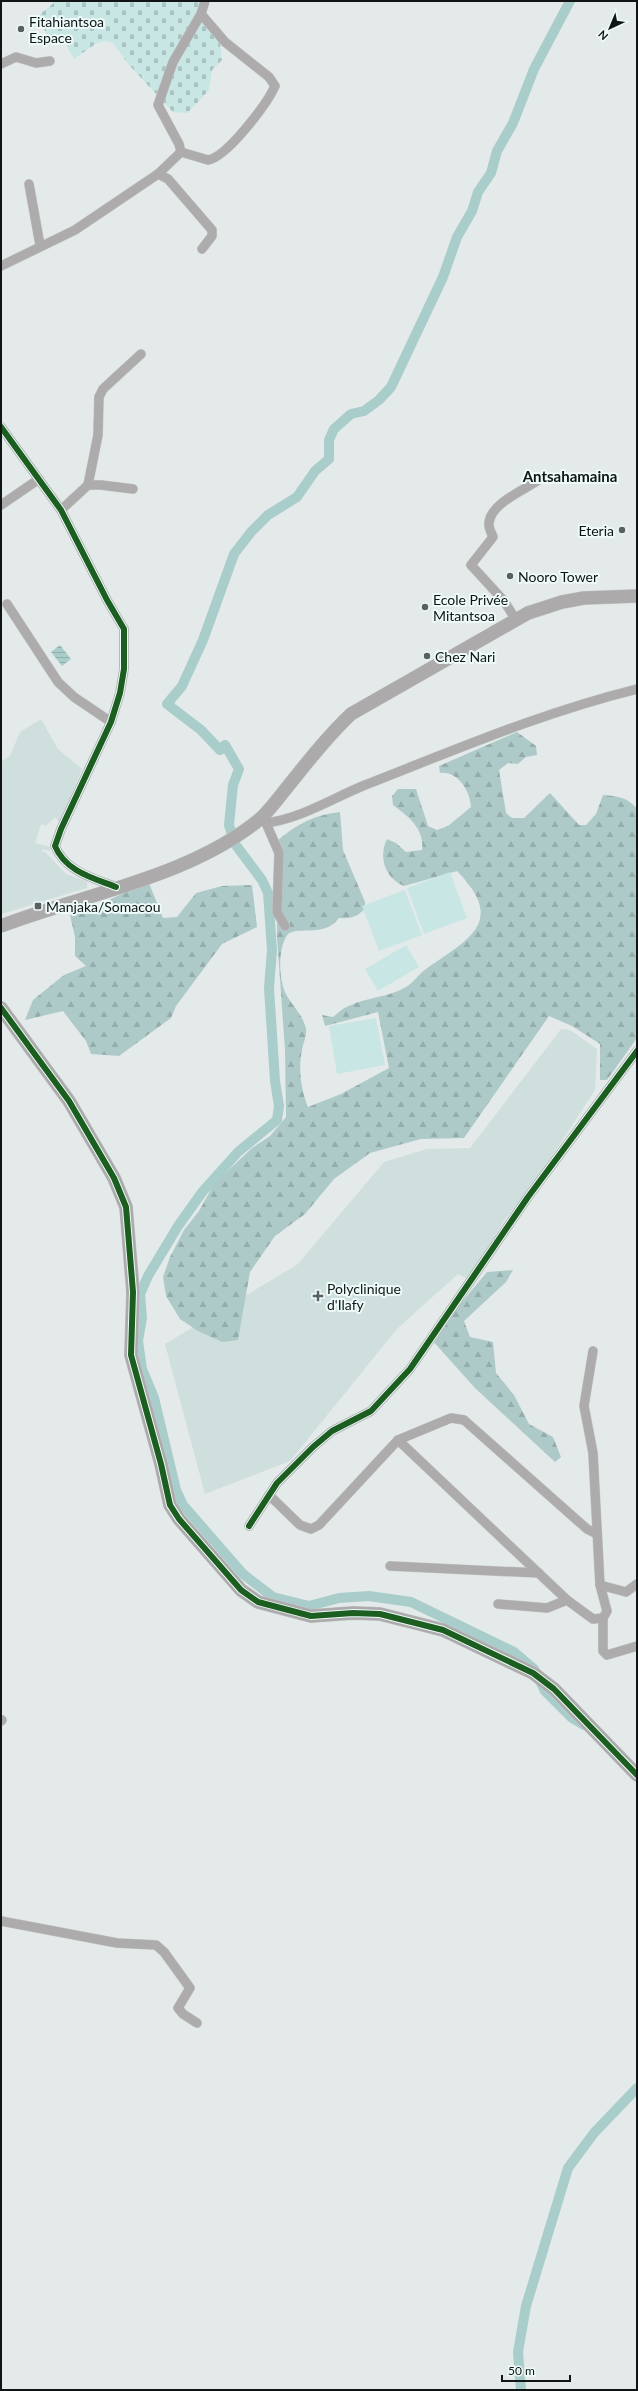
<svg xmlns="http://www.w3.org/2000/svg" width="638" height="2391" viewBox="0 0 638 2391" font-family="Lato,sans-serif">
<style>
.built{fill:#cfdfde}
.forest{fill:url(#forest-firs)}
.cemetery{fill:url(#cemetery-stones)}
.garden{fill:#c8e6e4}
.water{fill:url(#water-rules)}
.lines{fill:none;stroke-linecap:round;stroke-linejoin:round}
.canal{stroke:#a9cdca;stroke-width:10}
.street-casing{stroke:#c3c7c7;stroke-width:10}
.secondary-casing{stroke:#c3c7c7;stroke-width:14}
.street{stroke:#aeabac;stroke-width:9}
.secondary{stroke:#adaaab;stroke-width:13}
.cycleway-casing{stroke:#edfbfa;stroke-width:8}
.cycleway{stroke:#1b5e20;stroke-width:6}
.poi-dot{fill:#5a5f5f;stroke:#edfbfa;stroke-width:1.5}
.labels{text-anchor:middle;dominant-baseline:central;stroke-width:4;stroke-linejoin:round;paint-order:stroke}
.poi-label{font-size:14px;fill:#101414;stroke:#edfbfa;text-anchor:start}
.neighbourhood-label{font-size:15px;font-weight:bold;fill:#101414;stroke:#edfbfa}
</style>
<defs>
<pattern id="forest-firs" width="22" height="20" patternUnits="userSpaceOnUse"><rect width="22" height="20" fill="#adcac8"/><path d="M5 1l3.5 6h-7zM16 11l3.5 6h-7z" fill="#94adab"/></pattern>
<pattern id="cemetery-stones" width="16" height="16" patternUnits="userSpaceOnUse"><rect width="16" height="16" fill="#c8e6e4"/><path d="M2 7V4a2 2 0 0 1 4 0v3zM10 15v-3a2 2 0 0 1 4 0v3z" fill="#abc4c3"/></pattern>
<pattern id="water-rules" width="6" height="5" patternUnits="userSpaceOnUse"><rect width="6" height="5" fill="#a9cdca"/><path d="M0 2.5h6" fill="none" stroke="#90afad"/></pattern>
</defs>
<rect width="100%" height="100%" fill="#e4eaea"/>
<g class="built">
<polygon points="41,719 58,749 82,769 60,823 55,817 46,826 41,824 35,843 51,847 50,851 42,849 42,851 45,852 66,874 87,881 87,888 1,914 1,762 10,756 20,732"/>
<polygon points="561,1029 570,1030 597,1049 595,1090 534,1184 506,1218 468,1279 458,1274 397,1329 290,1461 205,1494 165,1344 298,1264 384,1162 427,1149 470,1148"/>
</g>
<g class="forest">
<path d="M517,732L536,746L537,755L526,757L518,764L508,763L499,770L506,813L512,818H524L550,793L579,825H586L596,814L603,795C617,796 628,797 637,809V1038L607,1080H600V1044L572,1026L549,1016L464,1138L421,1139L370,1153L334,1179L305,1214L275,1236L250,1272L238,1340L222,1342L198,1331L180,1319L166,1296L163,1277L170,1257L184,1230L199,1211L214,1184L252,1148L270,1136L286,1117L285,1050L277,937V841C295,825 316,814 340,812L343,850L365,902V909C356,917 351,919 339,918C323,940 293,923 286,937C278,951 279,978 285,992C291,1005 303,1014 306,1029C307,1035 303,1044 302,1050C298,1069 301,1090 308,1107L341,1094L389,1068L378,1012L325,1026L322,1015L333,1017C338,1013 344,1007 351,1005C369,997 389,997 406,987C413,983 419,974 426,969C469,939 507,922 457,871L404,886C385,878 378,857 387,839L396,843L406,852L422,850C425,829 408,816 393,805L392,796L398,789H416L428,826L437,830L448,826L471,807C470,791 458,771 440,773L439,766Z"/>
<path d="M149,883L163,918L177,917L196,893L222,886L252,885L257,927L222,944L176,1006L171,1018L119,1056L91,1054L86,1041L63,1011L25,1020L33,1000L64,975L86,966L75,956V937L70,915L94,903L100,907C114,894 132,892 149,883Z"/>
<polygon points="513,1270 506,1282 464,1321 470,1337 493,1342 496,1373 514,1395 529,1424 553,1437 561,1457 555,1462 475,1388 431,1339 487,1272"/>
</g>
<polygon class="cemetery" points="56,1 202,1 220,43 222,60 212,70 209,90 188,113 173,112 129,65 113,43 106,41 97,43 74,59 63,39 49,42 39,15"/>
<g class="garden">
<polygon points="450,872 467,918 424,934 407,888"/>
<polygon points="405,890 422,935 379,951 362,906"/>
<polygon points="406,945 419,967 378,991 365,969"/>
<polygon points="376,1018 385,1065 337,1074 329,1026"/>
</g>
<polygon class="water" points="60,645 71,659 62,666 51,652"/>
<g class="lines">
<g class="canal">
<polyline points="570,1 534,69 513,123 497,151 491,173 478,192 472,211 457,237 443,277 391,387 379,400 364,411 351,414 334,429 329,440 329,459 315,471 297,497 268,515 251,532 234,554 203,640 182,686 167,704 201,730 220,750 225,745 239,769 233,785 229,825 235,844 262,880 268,893 272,950 269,988 275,1081 279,1106 277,1120 238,1152 203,1191 178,1226 148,1276 140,1294 142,1318 138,1341 142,1369 154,1398 176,1490 183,1505 243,1574 273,1597 309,1606 339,1598 369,1596 411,1602 514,1652 534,1669 545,1691 572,1718 584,1725"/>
<polyline points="521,2390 518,2352 526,2306 568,2168 594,2133 637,2088"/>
</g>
<g class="street-casing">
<g id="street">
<polyline points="1,64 16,57 36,63 50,61"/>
<path d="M181,152L208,160C227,157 267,104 275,86L269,77L225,42L201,14"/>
<polyline points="158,174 181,152 179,144 158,105 173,62 201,14 205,1"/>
<polyline points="29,184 40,245"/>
<polyline points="1,266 75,230 158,174 168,179 212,230 212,236 202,249"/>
<path d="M1,427L61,510L107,600L124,629V669L120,693L111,722L61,829L55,846C65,871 93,878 116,887"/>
<polyline points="88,485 98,435 99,397 103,389 141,354"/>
<polyline points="1,505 39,479"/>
<polyline points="61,510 88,485 101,485 133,489"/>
<polyline points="7,604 58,682 74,697 111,722"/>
<path d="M516,620L504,601L471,565L493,537C492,534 489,529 489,525C488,505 522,491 537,481"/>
<path d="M260,818L266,823C300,819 333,798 365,785C455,750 543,712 637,689"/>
<polyline points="266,823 279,853 277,912 285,926"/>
<polyline points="398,1440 567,1600 593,1619 603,1618 607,1611 600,1585 593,1453 584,1406 593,1351"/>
<polyline points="269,1495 300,1525 311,1529 319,1525 398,1440 451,1418 464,1420 587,1529 597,1534"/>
<polyline points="249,1526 277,1483 313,1447 332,1431 371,1411 410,1369 528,1197 637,1051"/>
<polyline points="390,1566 539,1573"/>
<polyline points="600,1585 626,1592 637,1584"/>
<polyline points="498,1604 547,1608 567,1600"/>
<polyline points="603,1618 603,1651 607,1655 637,1646"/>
<polyline points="1,1721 2,1720"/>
<polyline points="1,1921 117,1943 156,1945 164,1952 190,1988 178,2008 183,2014 197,2023"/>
</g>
</g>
<g class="secondary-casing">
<g id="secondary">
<path d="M1,926C84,894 190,877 260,819C271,809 280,796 289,785C309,760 328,736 351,714L528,613L562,602L584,598L637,596"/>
<polyline points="1,1008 69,1101 114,1178 126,1207 133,1292 131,1355 161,1464 170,1505 179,1519 241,1590 258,1602 311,1616 353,1613 380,1614 443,1630 533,1673 554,1689 637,1775"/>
</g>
</g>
<use href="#street" class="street"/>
<use href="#secondary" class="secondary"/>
<g class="cycleway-casing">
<g id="cycleway">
<path d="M1,427L61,510L107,600L124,629V669L120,693L111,722L61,829L55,846C65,871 93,878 116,887"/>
<polyline points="1,1008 69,1101 114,1178 126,1207 133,1292 131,1355 161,1464 170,1505 179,1519 241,1590 258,1602 311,1616 353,1613 380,1614 443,1630 533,1673 554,1689 637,1775"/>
<polyline points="249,1526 277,1483 313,1447 332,1431 371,1411 410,1369 528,1197 637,1051"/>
</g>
</g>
<use href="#cycleway" class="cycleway"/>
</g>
<g class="poi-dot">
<circle cx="21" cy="29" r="4"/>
<circle cx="622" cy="530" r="4"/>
<circle cx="510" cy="576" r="4"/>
<circle cx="425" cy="607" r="4"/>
<circle cx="427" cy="656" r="4"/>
<rect x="34" y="902" width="8" height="8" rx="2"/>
<path d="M316 1290h4v4h4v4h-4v4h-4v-4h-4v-4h4z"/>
</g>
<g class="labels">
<g class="poi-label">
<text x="29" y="21">Fitahiantsoa<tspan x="29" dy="16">Espace</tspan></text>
<text x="614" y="530" text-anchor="end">Eteria</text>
<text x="518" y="576">Nooro Tower</text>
<text x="433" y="599">Ecole Privée<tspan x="433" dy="16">Mitantsoa</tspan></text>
<text x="435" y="656">Chez Nari</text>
<text x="46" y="906">Manjaka/Somacou</text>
<text x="327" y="1288">Polyclinique<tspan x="327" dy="16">d'Ilafy</tspan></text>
</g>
<g class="neighbourhood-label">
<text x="570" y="476">Antsahamaina</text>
</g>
</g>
<rect width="638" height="2391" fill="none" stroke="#101414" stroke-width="4"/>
<g transform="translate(610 28) rotate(224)" stroke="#edfbfa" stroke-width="3" paint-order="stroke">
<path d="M0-3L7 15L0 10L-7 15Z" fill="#101414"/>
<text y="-6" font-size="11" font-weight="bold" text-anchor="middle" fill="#101414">N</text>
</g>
<path d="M502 2375v6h68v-6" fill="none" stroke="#101414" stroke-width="2"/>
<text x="508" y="2375" font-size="12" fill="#101414" stroke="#edfbfa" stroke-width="3" paint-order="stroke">50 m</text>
</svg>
